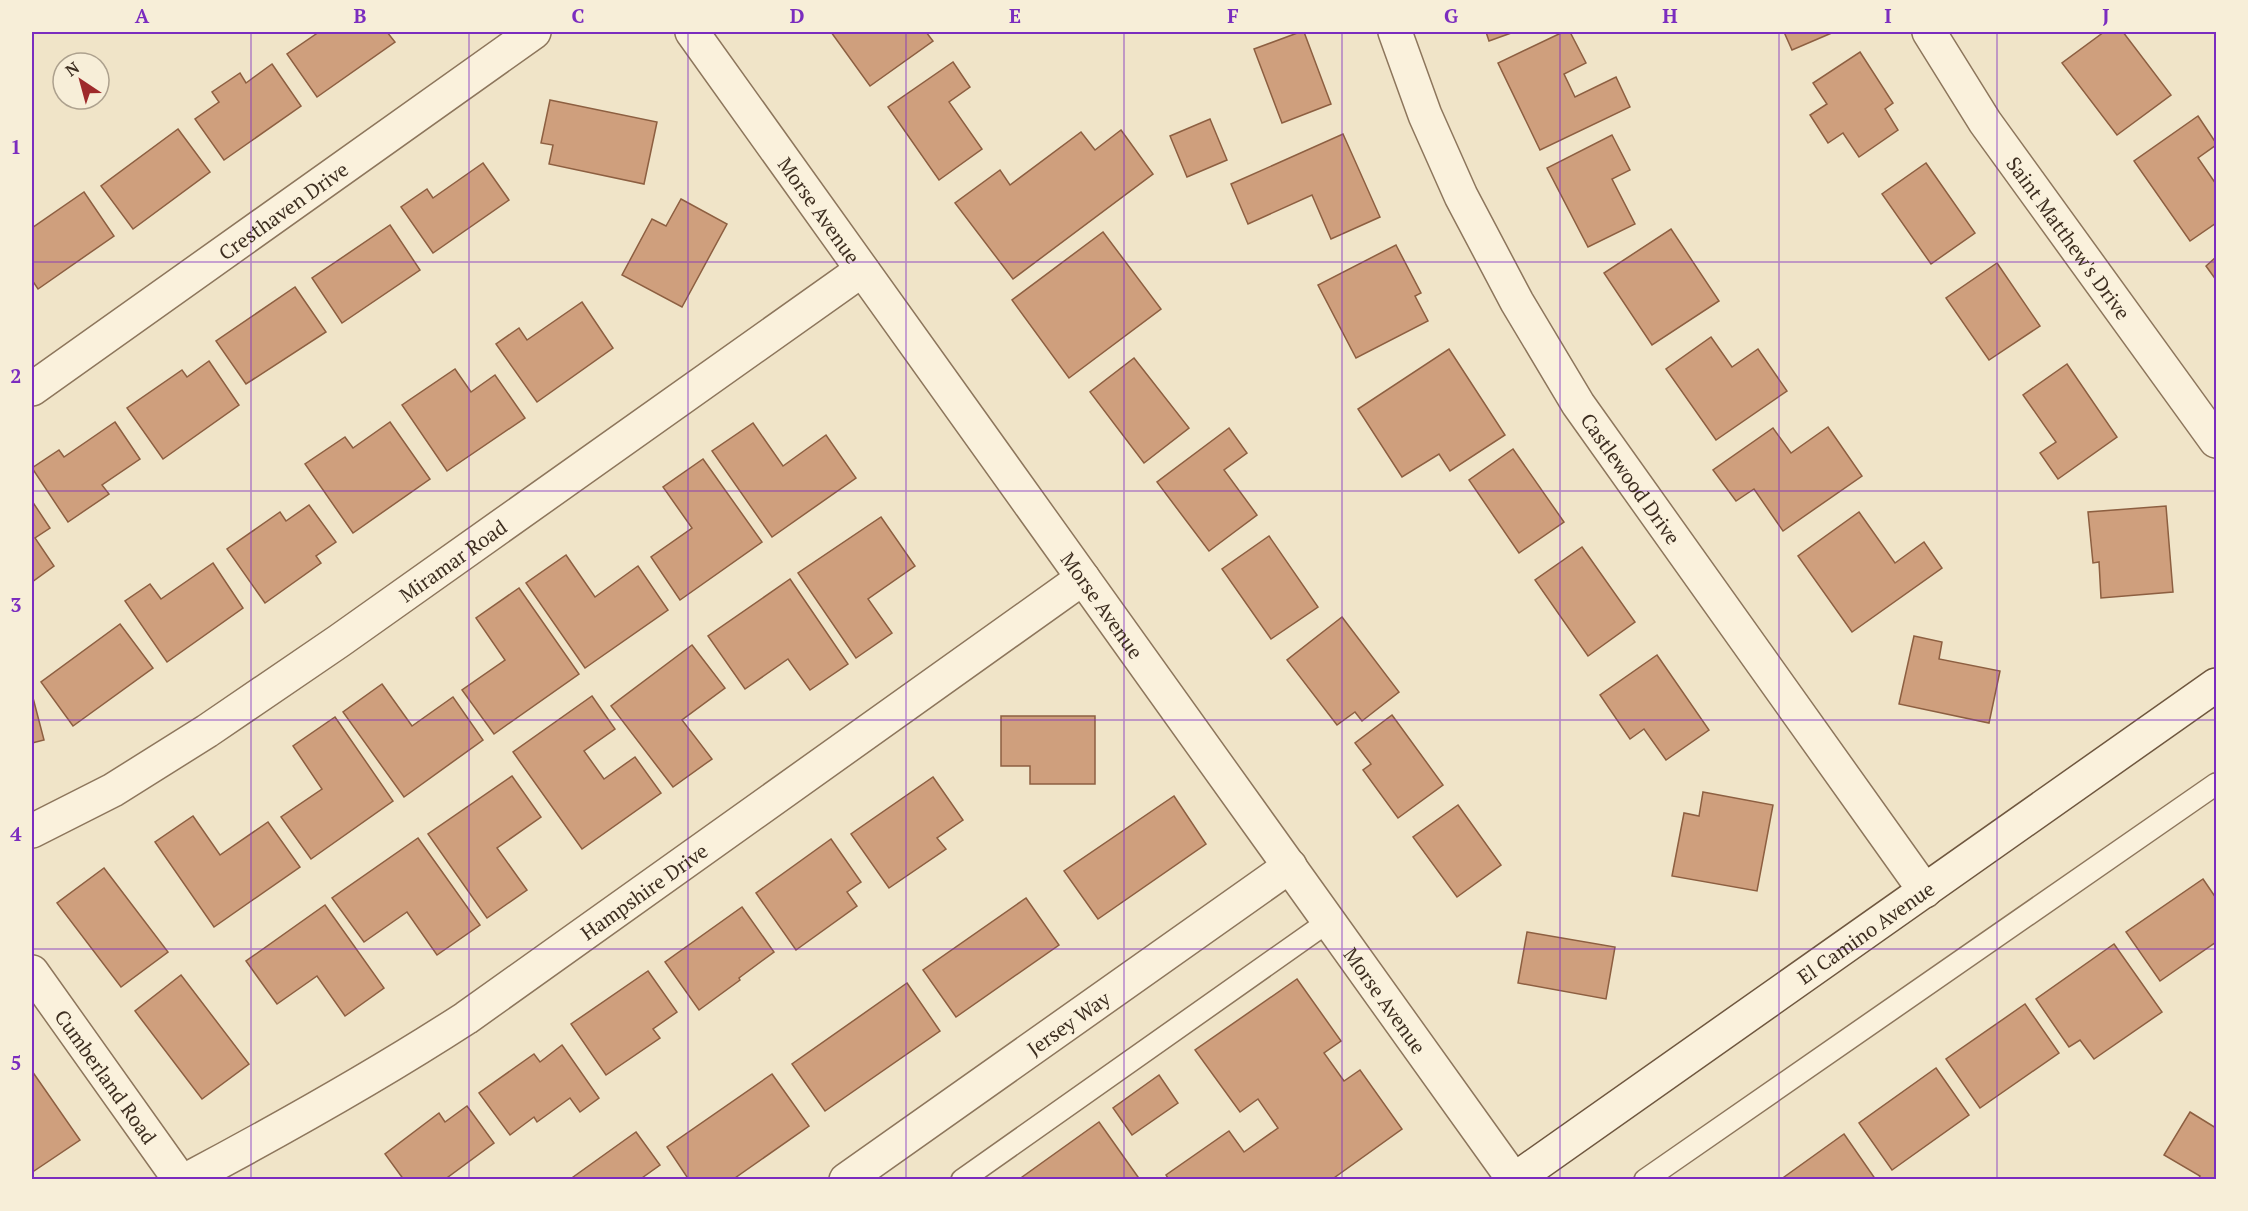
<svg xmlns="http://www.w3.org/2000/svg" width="2248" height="1211" viewBox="0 0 2248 1211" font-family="'PT Serif',serif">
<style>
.building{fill:#cf9f7d;stroke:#8d5f41;stroke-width:1.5}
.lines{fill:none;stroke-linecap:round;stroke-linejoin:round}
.service-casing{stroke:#8d765c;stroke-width:24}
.minor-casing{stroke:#8d765c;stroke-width:36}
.tertiary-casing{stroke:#8d765c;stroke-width:36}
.secondary-casing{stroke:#6f573f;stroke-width:36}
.service{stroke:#faf1dc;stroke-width:21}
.minor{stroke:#faf1dc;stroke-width:33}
.tertiary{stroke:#faf1dc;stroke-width:33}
.secondary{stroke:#faf1dc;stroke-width:33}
.grid{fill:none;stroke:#7b2cbf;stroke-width:1.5;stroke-opacity:0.55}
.labels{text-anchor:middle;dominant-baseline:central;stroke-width:5;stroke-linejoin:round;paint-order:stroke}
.street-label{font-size:20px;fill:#3d2e20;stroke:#f7eed8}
.neatline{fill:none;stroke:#7b2cbf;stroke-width:2}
.grid-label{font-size:20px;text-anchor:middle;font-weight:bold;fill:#7b2cbf}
</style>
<rect width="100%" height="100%" fill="#f0e4c8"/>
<g class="building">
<polygon points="319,32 387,32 395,42 317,97 287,54"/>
<polygon points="831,32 926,32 933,41 870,86"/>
<polygon points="1300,32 1304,32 1331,104 1282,123 1254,49"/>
<polygon points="1486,32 1514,32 1489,41"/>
<polygon points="1563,32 1570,32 1586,63 1564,74 1575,97 1616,77 1630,107 1540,150 1498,63"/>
<polygon points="1784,32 1834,32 1792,50"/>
<polygon points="2104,32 2123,32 2171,95 2117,135 2062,63"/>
<polygon points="1860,52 1893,103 1885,109 1898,130 1859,157 1843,133 1828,143 1810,115 1827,104 1813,83"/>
<polygon points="953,62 970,87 949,102 982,149 939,180 888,107"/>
<polygon points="272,64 301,106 224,160 195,119 219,102 212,92 240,73 246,83"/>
<polygon points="550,100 657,122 644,184 549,164 553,145 541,143"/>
<polygon points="2198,116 2216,143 2216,145 2198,158 2216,184 2216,223 2190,241 2134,161"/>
<polygon points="1210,119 1227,160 1187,177 1170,136"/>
<polygon points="178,129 210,172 133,229 101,186"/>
<polygon points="1121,130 1153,174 1013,279 955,203 1000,170 1010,185 1081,132 1095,150"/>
<polygon points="1343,134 1380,217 1331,239 1312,195 1248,224 1231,184"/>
<polygon points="1612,135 1630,170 1612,179 1635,224 1588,247 1547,168"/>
<polygon points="483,163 509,200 433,253 401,207 427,189 433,198"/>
<polygon points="1926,163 1975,233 1931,264 1882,194"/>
<polygon points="84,192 114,236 38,289 32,280 32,228"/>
<polygon points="681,199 727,224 682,307 622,275 652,219 666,226"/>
<polygon points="390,225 420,270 342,323 312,278"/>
<polygon points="1671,229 1719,301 1652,345 1604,273"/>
<polygon points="1103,232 1161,309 1069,378 1012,300"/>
<polygon points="1396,245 1421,293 1415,296 1428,321 1356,358 1318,285"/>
<polygon points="2216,257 2216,280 2206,266"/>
<polygon points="1997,263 2040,326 1989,360 1946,298"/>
<polygon points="295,287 326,332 246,384 216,341"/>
<polygon points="582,302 613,348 537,402 496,344 519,328 527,340"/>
<polygon points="1711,337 1732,367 1758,349 1787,391 1716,440 1666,369"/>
<polygon points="1449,349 1505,435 1450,471 1439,454 1402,477 1358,409"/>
<polygon points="1134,358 1189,428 1144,463 1090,392"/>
<polygon points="209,361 239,405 163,459 127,408 182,370 187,377"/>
<polygon points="2067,364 2117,437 2058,479 2040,453 2056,442 2023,395"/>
<polygon points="455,369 471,392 495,375 525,418 447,471 402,405"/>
<polygon points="115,422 140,459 102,485 109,494 68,522 32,468 59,450 64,457"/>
<polygon points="390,422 430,479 353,533 305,464 345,437 353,448"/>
<polygon points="753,423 783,466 826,435 856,478 772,537 712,451"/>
<polygon points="1828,427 1862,476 1783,531 1754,489 1736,501 1713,470 1773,428 1791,453"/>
<polygon points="1229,428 1247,453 1224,470 1257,515 1209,551 1157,482"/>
<polygon points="1513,449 1564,522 1519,553 1469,480"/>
<polygon points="703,459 762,542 680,600 651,557 692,528 663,487"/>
<polygon points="32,501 50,528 35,538 54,566 32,582"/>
<polygon points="309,505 336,542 316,556 321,563 265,603 227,549 280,512 286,521"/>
<polygon points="2166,506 2173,592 2101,598 2099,562 2093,563 2088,512"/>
<polygon points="1859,512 1895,563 1924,542 1942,568 1852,632 1798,556"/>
<polygon points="881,517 915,566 868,599 892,633 856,658 798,573"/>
<polygon points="1269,536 1318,607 1271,639 1222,569"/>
<polygon points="1582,547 1635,622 1588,656 1535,580"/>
<polygon points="566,555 595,597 638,566 668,610 585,668 526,583"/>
<polygon points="213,563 243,608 167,662 125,601 150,584 161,599"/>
<polygon points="790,579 848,664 810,690 788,659 745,689 708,636"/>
<polygon points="519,588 579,674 494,734 462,690 505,660 476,618"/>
<polygon points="1342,617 1399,692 1362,721 1355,712 1337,725 1287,660"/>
<polygon points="120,624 153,668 73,726 41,682"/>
<polygon points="1914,636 1942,642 1939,659 2000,671 1989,723 1899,704"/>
<polygon points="692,645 725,688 682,720 712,759 673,787 611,706"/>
<polygon points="1657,655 1709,730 1666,760 1644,729 1630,739 1600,695"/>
<polygon points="382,684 412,726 453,697 483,740 404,797 343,712"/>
<polygon points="32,694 44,740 32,743"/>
<polygon points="592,696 615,729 584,751 604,779 635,757 661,793 582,849 513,752"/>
<polygon points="1392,715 1443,785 1398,818 1363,770 1371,764 1355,743"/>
<polygon points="1001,716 1095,716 1095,784 1030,784 1030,766 1001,766"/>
<polygon points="335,717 393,801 311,859 281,817 322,789 293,746"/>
<polygon points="512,776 541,817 497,848 527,890 487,918 428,834"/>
<polygon points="933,777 963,820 937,838 946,849 889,888 851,834"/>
<polygon points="1703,792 1773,805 1757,891 1672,876 1684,813 1699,816"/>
<polygon points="1174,796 1206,844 1098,919 1064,871"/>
<polygon points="1458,805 1501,865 1457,897 1413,837"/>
<polygon points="193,816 220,855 268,822 300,867 214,927 155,842"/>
<polygon points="418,838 480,925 437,955 407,912 364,942 332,898"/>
<polygon points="831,839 861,882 847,892 857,906 796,950 756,893"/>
<polygon points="104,868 168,952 121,987 57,903"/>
<polygon points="2203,879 2216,898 2216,942 2160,981 2126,932"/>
<polygon points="1026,898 1059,945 956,1017 923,970"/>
<polygon points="325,905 384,988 345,1016 317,976 277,1004 246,961"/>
<polygon points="742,907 774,952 739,978 740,980 699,1010 665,962"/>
<polygon points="1527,932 1615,947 1606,999 1518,983"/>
<polygon points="2114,944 2162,1012 2094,1059 2080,1040 2069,1047 2036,999"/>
<polygon points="648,971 677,1012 653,1029 660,1038 606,1075 571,1024"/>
<polygon points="181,975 249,1064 202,1099 135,1011"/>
<polygon points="1297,979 1341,1041 1324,1053 1344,1081 1360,1070 1402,1129 1331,1180 1169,1180 1166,1175 1229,1131 1244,1152 1278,1128 1258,1099 1240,1112 1195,1050"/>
<polygon points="907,983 940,1031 825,1111 792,1064"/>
<polygon points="2025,1004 2059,1053 1980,1108 1946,1059"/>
<polygon points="562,1045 599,1098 580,1112 570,1098 537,1122 534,1117 510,1135 479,1093 534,1054 540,1062"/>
<polygon points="1936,1068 1969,1115 1892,1170 1859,1123"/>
<polygon points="32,1071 80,1140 34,1171 32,1168"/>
<polygon points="772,1074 809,1126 732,1180 689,1180 667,1147"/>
<polygon points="1159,1075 1178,1103 1132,1135 1113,1108"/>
<polygon points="467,1106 494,1143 444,1180 404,1180 385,1154 439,1113 445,1122"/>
<polygon points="2190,1112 2216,1128 2216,1180 2198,1180 2200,1176 2164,1155"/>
<polygon points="1099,1122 1138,1177 1135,1180 1018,1180"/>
<polygon points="636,1132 660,1165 639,1180 569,1180"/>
<polygon points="1844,1134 1876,1180 1780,1180"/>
</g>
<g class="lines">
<g class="service-casing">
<g id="service">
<polyline points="962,1180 1329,921"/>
<polyline points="1645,1180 2216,784"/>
</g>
</g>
<g class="minor-casing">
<g id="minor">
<path id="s1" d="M1395,32L1425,115L1461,196L1517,302L1578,404L1925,891"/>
<path id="s2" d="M1929,32L1985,122L2216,441"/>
<path id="s3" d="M32,389L534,32"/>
<path id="s4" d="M32,831L113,790L207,731L339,641L862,270"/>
<path id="s5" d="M32,972L180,1180"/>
<path id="s6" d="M186,1180C282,1129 375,1077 466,1018L1083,578"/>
<path id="s7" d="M846,1180L1290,866"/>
</g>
</g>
<g class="tertiary-casing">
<g id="tertiary">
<path id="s8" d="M692,32L1514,1180"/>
</g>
</g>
<g class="secondary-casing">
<g id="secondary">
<path id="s9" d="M1514,1180L2216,685"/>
</g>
</g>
<use href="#service" class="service"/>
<use href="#minor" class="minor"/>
<use href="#tertiary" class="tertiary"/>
<use href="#secondary" class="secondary"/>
</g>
<path class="grid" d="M251,32V1180M469,32V1180M688,32V1180M906,32V1180M1124,32V1180M1342,32V1180M1560,32V1180M1779,32V1180M1997,32V1180M32,262H2216M32,491H2216M32,720H2216M32,949H2216"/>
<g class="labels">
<g class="street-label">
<text stroke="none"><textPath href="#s3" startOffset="308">Cresthaven Drive</textPath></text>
<text stroke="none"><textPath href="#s8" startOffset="219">Morse Avenue</textPath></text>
<text stroke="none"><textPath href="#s2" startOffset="249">Saint Matthew's Drive</textPath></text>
<text stroke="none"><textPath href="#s1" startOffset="507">Castlewood Drive</textPath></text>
<text stroke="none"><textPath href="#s4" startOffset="501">Miramar Road</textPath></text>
<text stroke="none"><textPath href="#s8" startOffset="705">Morse Avenue</textPath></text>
<text stroke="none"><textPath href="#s6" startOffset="542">Hampshire Drive</textPath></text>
<text stroke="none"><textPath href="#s9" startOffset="430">El Camino Avenue</textPath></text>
<text stroke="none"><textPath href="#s8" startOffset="1191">Morse Avenue</textPath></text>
<text stroke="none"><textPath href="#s7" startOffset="272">Jersey Way</textPath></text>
<text stroke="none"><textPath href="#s5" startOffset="128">Cumberland Road</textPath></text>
</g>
</g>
<rect width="2248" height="1211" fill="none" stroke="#f7eed8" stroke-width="66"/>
<g transform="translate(81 81) rotate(324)"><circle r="28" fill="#f7eed8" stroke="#ada18e" stroke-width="1.5"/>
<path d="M0-4.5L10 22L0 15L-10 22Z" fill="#9e2a2b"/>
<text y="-9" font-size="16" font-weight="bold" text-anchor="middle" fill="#3d2e20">N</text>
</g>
<rect x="33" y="33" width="2182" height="1145" class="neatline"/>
<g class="grid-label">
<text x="142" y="23">A</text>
<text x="360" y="23">B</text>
<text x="578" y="23">C</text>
<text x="797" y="23">D</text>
<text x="1015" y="23">E</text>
<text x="1233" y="23">F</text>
<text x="1451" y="23">G</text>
<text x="1670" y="23">H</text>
<text x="1888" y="23">I</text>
<text x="2106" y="23">J</text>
<text x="16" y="154">1</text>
<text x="16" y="383">2</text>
<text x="16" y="612">3</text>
<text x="16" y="841">4</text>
<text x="16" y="1070">5</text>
</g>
</svg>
